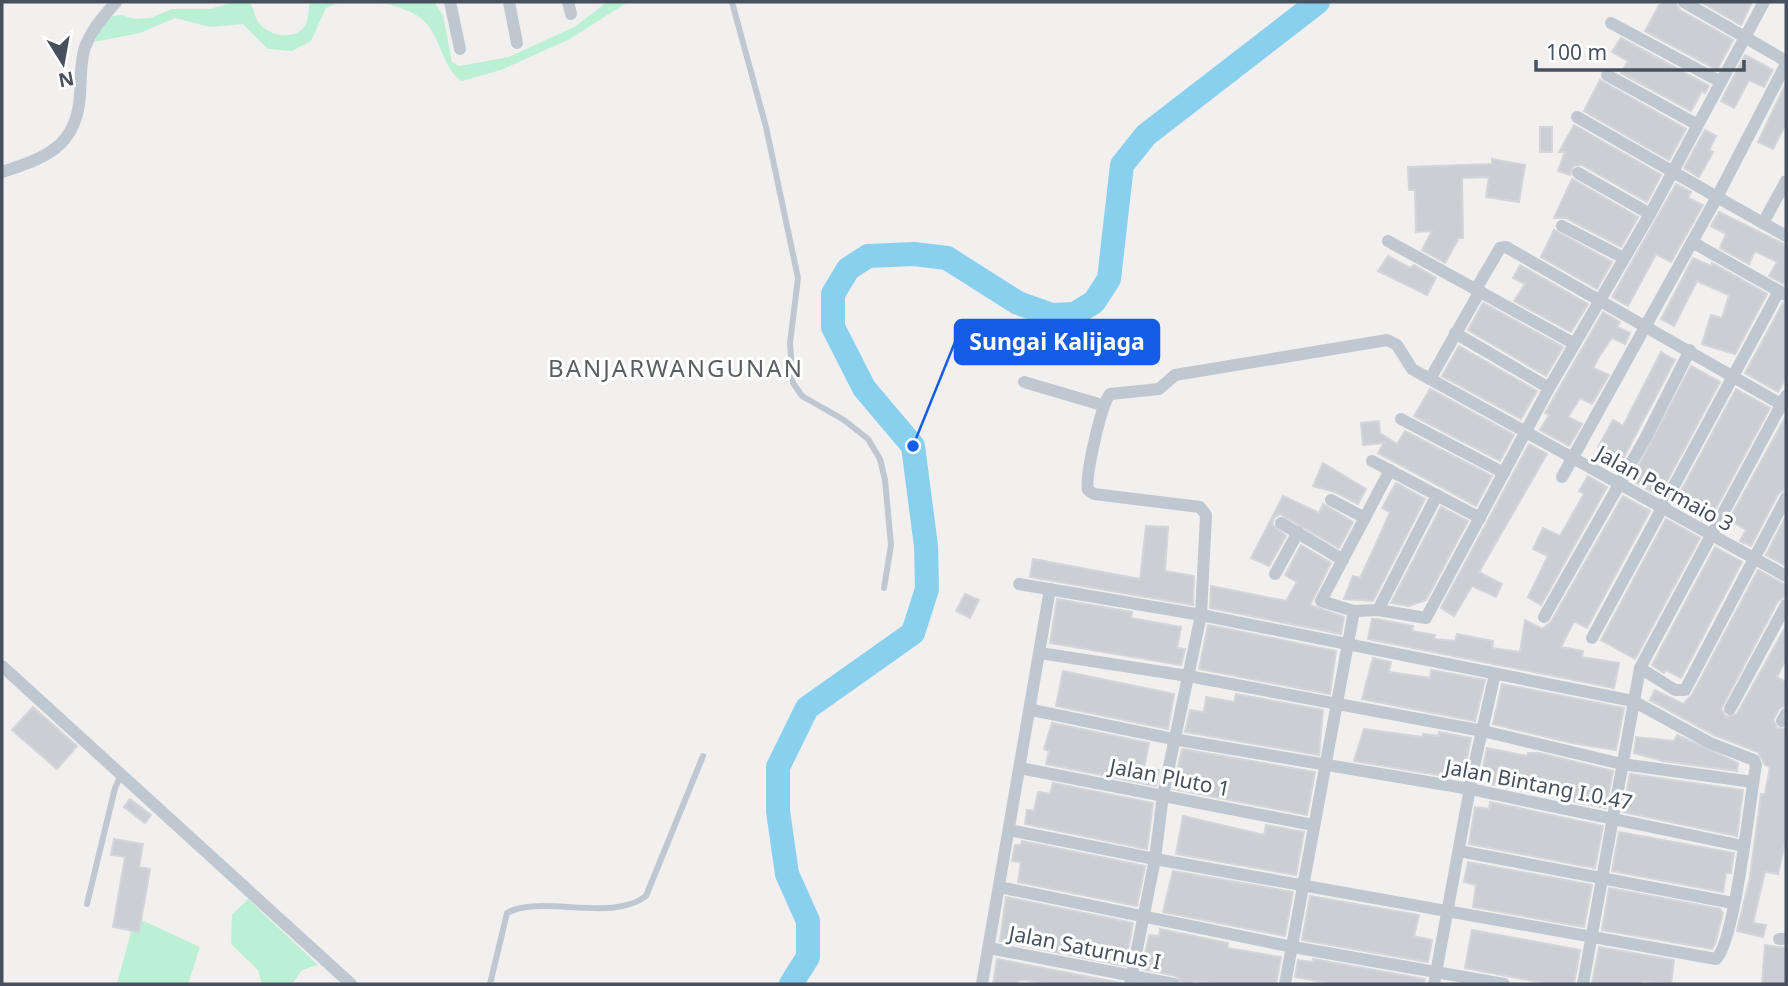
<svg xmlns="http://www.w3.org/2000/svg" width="1788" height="986" viewBox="0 0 1788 986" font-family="'Noto Sans',sans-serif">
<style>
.green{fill:#bcf0d5}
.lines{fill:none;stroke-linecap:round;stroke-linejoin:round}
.river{stroke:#88d0ee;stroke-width:24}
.building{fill:#ccced4;stroke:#d3d5db;stroke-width:2}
.service{stroke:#bfc8d1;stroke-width:6}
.minor{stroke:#bfc8d1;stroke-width:12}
.labels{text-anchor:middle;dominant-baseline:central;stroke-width:6;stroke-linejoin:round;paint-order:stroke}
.street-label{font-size:21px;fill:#47515d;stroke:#fff}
.quarter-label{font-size:24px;letter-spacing:2px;fill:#5b5f64;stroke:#fff}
.leader{fill:none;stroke:#145ee7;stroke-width:2.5}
.callout-dot{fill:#145ee7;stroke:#fff;stroke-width:2.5}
.callout{fill:#145ee7;stroke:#145ee7;stroke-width:2.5}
.callout-label{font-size:23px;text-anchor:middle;font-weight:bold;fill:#fff}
</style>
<rect width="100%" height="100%" fill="#f2efef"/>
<g class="green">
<path d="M233,2H249C254,8 254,15 258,22C267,36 297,42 306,24C309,18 308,8 310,2H339L326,8L311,41L292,51L268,49L243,24L210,27L175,18L140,33L94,42L108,17L121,15L135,19L150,18L172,9H210Z"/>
<path d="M380,2H434L443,15L452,62L459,66L509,57L576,26L607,2H628L570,39L501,70L462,81C443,70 441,38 425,22C414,10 396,7 380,2Z"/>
<polygon points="248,899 318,965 302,970 292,984 262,984 258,970 231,944 232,915"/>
<polygon points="135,917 200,947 188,984 117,984"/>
</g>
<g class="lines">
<polyline class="river" points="791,984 808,957 808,921 787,874 778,811 778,767 807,708 913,633 927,589 926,546 913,446 864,388 833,327 833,294 848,269 868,256 914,254 947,258 1018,303 1052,315 1075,314 1094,302 1109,279 1122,165 1146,135 1318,2"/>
</g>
<g class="building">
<polygon points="1661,2 1675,2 1680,10 1733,40 1717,70 1645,31"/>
<polygon points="1701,2 1752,2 1741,25"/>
<polygon points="1621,38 1709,86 1705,93 1702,91 1691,111 1621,73 1628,61 1612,52"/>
<polygon points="1745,55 1773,70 1764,87 1749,80 1734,108 1721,101"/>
<polygon points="1600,80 1686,129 1669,160 1584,111"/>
<polygon points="1786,83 1786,124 1773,149 1758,142"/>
<polygon points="1574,125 1661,175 1647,202 1582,165 1573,166 1570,175 1558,171 1565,152 1559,152"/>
<rect x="1540" y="127" width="12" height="25"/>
<polygon points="1705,130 1716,136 1709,150 1713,152 1699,177 1684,168"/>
<polygon points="1492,159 1525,165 1519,202 1486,197 1489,177 1462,178 1463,238 1459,238 1445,263 1422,250 1432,231 1416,232 1415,190 1409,190 1408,167 1492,164"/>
<polygon points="1572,179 1638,217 1621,247 1566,218 1554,218"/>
<polygon points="1676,184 1691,192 1688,198 1703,205 1671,262 1656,254 1628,306 1612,297"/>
<polygon points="1719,212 1786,245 1786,285 1769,276 1777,262 1755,251 1749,264 1720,248 1726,234 1711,226"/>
<polygon points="1554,230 1612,262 1597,289 1541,257"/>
<polygon points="1388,256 1410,268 1414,265 1436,278 1427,295 1378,271"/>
<polygon points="1693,258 1711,266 1712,263 1767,294 1735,354 1702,344 1711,315 1722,318 1729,295 1697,281 1674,326 1661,319"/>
<polygon points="1520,265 1588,304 1571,332 1514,301 1525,284 1513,278"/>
<polygon points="1483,303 1563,347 1546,376 1468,330"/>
<polygon points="1783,303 1786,304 1786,378 1778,392 1745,373"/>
<polygon points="1603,312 1620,322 1617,327 1630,333 1625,344 1612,338 1600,355 1593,368 1609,375 1592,404 1580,398 1568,417 1582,424 1569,446 1540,430 1549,415 1545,413 1557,392"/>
<polygon points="1459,346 1537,391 1521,419 1442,376"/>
<polygon points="1661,352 1675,360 1616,472 1602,464 1607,452 1598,447 1613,420 1623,426"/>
<polygon points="1691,366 1720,382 1659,496 1631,480"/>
<polygon points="1430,389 1514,435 1500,461 1414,416"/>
<polygon points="1736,389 1770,408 1708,523 1674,504"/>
<polygon points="1786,416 1786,489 1778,494 1751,546 1740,541 1746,530 1729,520"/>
<polygon points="1379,421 1380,433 1397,444 1405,431 1492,476 1476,506 1378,453 1384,443 1363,445 1361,423"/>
<polygon points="1529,444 1547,454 1479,572 1502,584 1496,597 1472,586 1454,616 1441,608"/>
<polygon points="1323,463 1366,489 1358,504 1335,492 1313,486"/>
<polygon points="1588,476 1607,487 1541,605 1528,597 1548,556 1533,549 1543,528 1560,536 1584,494 1579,491"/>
<polygon points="1396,483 1425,499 1373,601 1344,599 1353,576 1360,578 1376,544 1390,512 1382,508"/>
<polygon points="1283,496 1319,513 1323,504 1353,522 1339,548 1280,514 1274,518 1272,524 1286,536 1269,566 1251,558"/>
<polygon points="1623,496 1650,511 1587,628 1574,621 1561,647 1583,651 1582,657 1619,663 1614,688 1368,639 1372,619 1377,619 1413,626 1412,631 1435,635 1434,639 1455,641 1457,634 1493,641 1492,648 1520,652 1525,620 1542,629 1551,622"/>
<polygon points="1441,507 1468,521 1426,600 1409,606 1391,603"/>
<polygon points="1786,516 1786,566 1766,555"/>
<polygon points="1666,519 1700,538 1635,659 1601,640"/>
<polygon points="1146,526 1168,527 1165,571 1194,576 1193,605 1030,577 1033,559 1140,579"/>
<polygon points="1301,545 1331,563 1310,605 1344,617 1341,634 1210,608 1211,586 1286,601 1297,582 1285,575"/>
<polygon points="1715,547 1742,562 1681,678 1666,670 1664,673 1652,665"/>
<polygon points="1758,570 1786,585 1786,596 1778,601 1721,709 1726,717 1737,714 1786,626 1786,659 1777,677 1786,682 1786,705 1779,709 1773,720 1777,728 1786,729 1786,838 1778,874 1765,872 1753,923 1766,925 1763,937 1737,931 1750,877 1761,794 1765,794 1770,767 1765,765 1758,752 1714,735 1650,700 1655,690 1683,704 1692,695"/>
<polygon points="965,594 979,600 970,618 956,611"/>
<polygon points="1057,599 1132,612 1131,618 1181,627 1177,648 1185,649 1181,665 1050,643"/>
<polygon points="1208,625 1336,651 1330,694 1199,669"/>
<polygon points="1373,658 1391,662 1389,672 1430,678 1431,670 1485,680 1475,721 1362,699"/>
<polygon points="1063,671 1174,694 1168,729 1056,706"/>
<polygon points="1502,684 1624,708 1616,750 1572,743 1493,724"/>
<polygon points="1236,694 1323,710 1319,755 1185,732 1190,710 1204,712 1206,697 1234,702"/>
<polygon points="33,707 77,746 57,769 12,730"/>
<polygon points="1052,723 1149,743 1144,768 1159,770 1156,786 1046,764 1049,751 1044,749"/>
<polygon points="1364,729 1423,737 1423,734 1439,736 1439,732 1471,738 1463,779 1354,761"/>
<polygon points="1677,735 1738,763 1737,771 1663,761 1634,753 1636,737 1674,741"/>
<polygon points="1487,748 1527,756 1528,753 1539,753 1613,771 1606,808 1480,782"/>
<polygon points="1182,749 1315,772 1307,815 1173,789"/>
<polygon points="1630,774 1743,790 1737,836 1623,812"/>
<polygon points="1053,783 1153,803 1147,849 1025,824 1027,810 1034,811 1038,792 1050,794"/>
<polygon points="130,799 151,815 145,823 124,807"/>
<polygon points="1490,802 1603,826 1595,868 1469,844 1475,807 1489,809"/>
<polygon points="1183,816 1264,835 1266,825 1304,832 1296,875 1176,854"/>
<polygon points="1619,832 1734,853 1731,873 1726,873 1723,892 1612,871"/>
<polygon points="114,839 143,844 139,867 150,869 139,932 113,927 125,857 111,855"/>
<polygon points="1022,841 1145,866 1137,906 1018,882 1021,862 1012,861 1015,845 1021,845"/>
<polygon points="1468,862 1592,885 1584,927 1473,907 1476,885 1464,882"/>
<polygon points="1173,871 1293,892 1285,936 1163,912"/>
<polygon points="1609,888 1720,909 1723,913 1715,944 1712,949 1602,930"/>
<polygon points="1310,896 1419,915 1414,936 1432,940 1428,962 1302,940"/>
<polygon points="1006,897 1133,923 1125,966 1000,941"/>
<polygon points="1160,929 1228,943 1227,948 1281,957 1276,984 1216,984 1193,981 1193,984 1183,984 1176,976 1142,969 1149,935 1159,936"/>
<polygon points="1472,930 1580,950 1574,984 1549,984 1465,968"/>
<polygon points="1765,945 1786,948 1786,984 1762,984"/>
<polygon points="1599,947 1674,960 1671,984 1642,981 1642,984 1592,984"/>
<polygon points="997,959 1121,983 1121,984 1047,984 1025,980 1018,981 1017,984 993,984"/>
<polygon points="1313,959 1425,979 1424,984 1333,984 1295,977 1298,960 1313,962"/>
</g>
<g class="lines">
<g class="service">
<polyline points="732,2 766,127 798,278 790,343 793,383 802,396 844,420 868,439 880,459 885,480 891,545 884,588"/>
<polyline points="87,904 115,788 121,775"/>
<path d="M490,984L507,913C540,894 612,923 646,896L703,756"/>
</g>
<g class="minor">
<polyline points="450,2 460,49"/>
<polyline points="509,2 517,43"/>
<polyline points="568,2 571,14"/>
<polyline points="1684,2 1786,61"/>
<polyline points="1611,23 1719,81"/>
<polyline points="1786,64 1717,197 1786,236"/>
<polyline points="1607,75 1696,124"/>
<path d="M2,172C45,158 77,147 80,95C81,80 80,62 85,47C92,29 104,16 116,2"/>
<polyline points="1578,173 1650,214"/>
<polyline points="1763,223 1786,181"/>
<polyline points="1562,226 1624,258"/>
<polyline points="1388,241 1573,343"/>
<polyline points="1692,242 1786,295"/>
<polyline points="1476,289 1500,248 1506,247 1786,407"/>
<polyline points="1455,333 1549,388"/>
<polyline points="1430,379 1480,291"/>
<polyline points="1024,382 1102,405"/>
<polyline points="1401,419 1504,473"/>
<polyline points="1372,461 1480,518"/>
<polyline points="1390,470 1321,601 1354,611 1378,610 1426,618 1549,388 1650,214 1764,2"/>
<polyline points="1562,477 1717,197 1577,117"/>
<polyline points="1331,500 1365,518"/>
<polyline points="1281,523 1343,560"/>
<polyline points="1275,574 1298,532"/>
<polyline points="1378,610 1437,495"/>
<polyline points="1544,617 1646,437 1690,350"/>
<polyline points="1592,638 1779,291"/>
<polyline points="1040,653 1188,676 1483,731 1622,764 1753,782"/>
<polyline points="2,666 351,984"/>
<polyline points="1640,668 1675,690 1685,690 1786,498"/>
<polyline points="1730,709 1786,605"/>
<polyline points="1032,710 1173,739 1470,789 1743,846"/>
<polyline points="1782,721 1786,714"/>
<polyline points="1020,768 1313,825"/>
<path d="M1009,830L1155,859L1716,959C1735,942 1750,798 1756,765L1754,760L1710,743L1633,701L1201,615L1019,584"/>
<polyline points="1459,851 1733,903"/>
<polyline points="999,887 1293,947 1504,984"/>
<polyline points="1779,939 1786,939"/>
<polyline points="989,948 1174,984"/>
<polyline points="982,984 1050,589"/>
<path d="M1130,984L1155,859L1163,795L1201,615L1206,515L1200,507L1094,494L1088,490C1085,476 1101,405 1110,394L1159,389L1175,375L1387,340L1397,345L1412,369L1786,576"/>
<polyline points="1285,984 1354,611"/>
<polyline points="1434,984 1474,766 1495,674"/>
<polyline points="1583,984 1640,668 1786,396"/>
</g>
</g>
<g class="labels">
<g class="street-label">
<text transform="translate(1665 488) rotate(29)">Jalan Permaio 3</text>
<text transform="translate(1170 777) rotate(11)">Jalan Pluto 1</text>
<text transform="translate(1539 784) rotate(11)">Jalan Bintang I.0.47</text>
<text transform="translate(1085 947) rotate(11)">Jalan Saturnus I</text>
</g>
<g class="quarter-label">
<text x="676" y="367">BANJARWANGUNAN</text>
</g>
</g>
<path class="leader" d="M913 446L955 342"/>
<circle class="callout-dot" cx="913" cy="446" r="7"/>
<rect class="callout" x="955" y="320" width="204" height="44" rx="7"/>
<g class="callout-label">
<text x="1057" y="350">Sungai Kalijaga</text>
</g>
<rect width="1788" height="986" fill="none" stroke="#47515d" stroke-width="7"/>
<g transform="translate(63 63) rotate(169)" stroke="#ffffff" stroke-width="5" paint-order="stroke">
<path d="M0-5L12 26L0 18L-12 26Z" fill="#47515d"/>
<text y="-10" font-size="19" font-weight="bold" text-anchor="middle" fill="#47515d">N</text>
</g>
<path d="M1536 60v10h208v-10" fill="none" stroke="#47515d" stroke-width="3.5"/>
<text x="1546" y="60" font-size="21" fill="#47515d" stroke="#ffffff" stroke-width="5" paint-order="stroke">100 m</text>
</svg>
